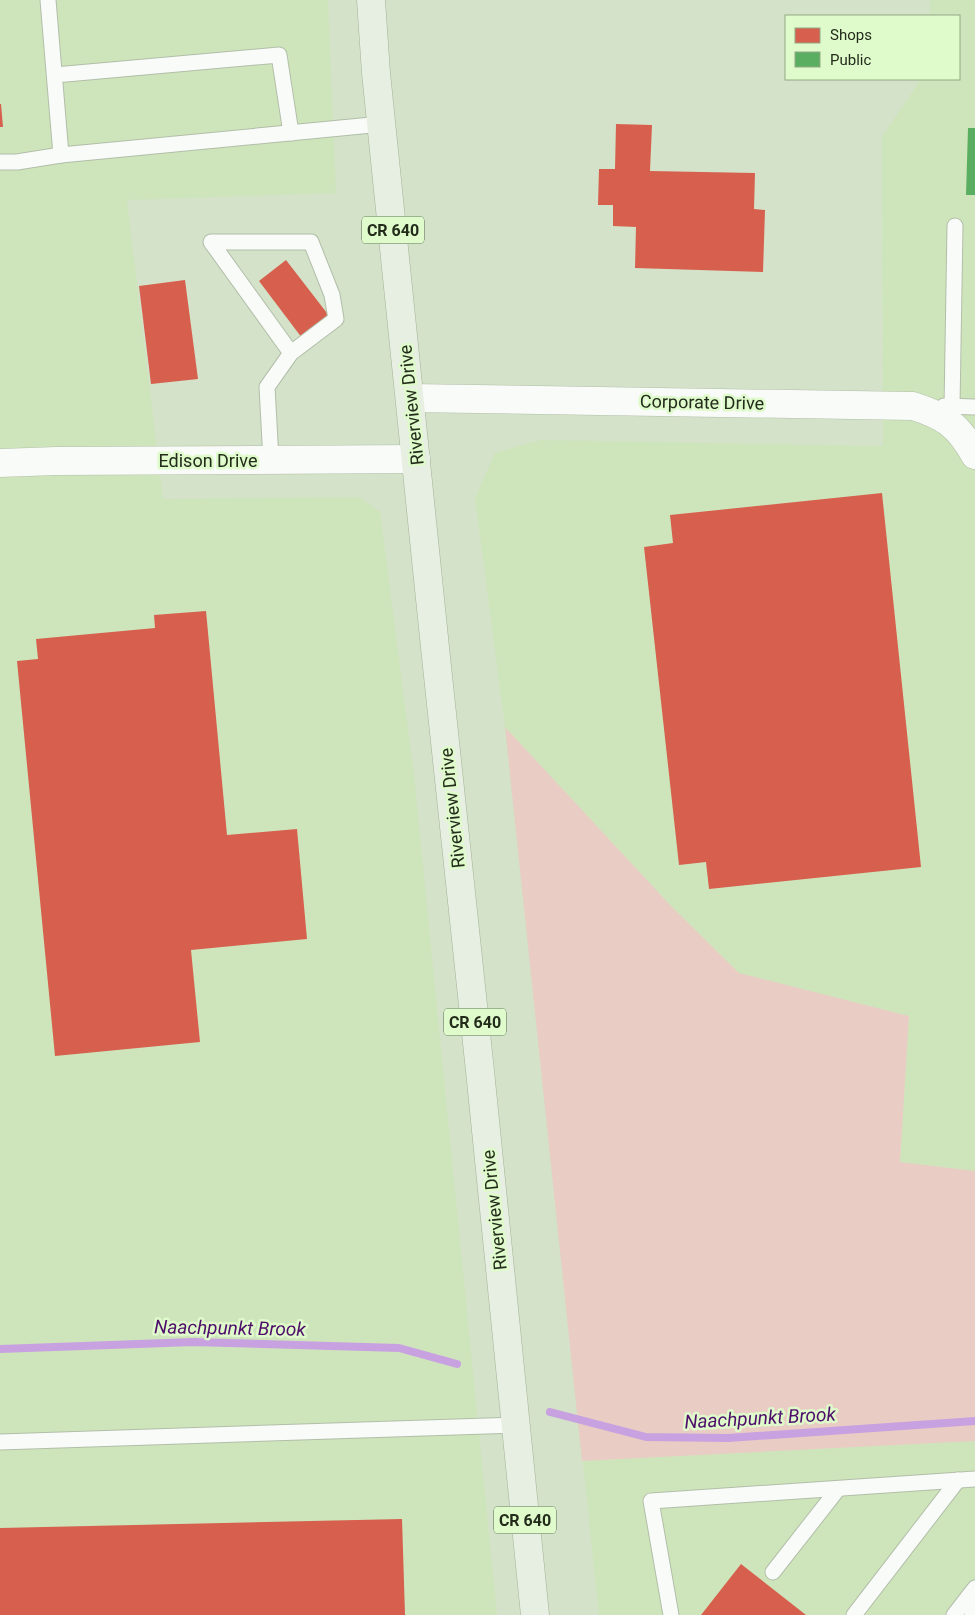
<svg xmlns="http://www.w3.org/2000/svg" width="975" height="1615" viewBox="0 0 975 1615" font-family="Roboto,sans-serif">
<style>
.built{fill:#cee5bc}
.green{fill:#e9cdc4}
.shops{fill:#d6604d}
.public{fill:#5aae61}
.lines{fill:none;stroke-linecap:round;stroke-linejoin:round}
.stream{stroke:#c8a1e0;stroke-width:8}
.service-casing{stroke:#b2bea9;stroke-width:17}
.minor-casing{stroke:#b2bea9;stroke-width:29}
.secondary-casing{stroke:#b2bea9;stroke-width:29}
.primary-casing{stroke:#a4b397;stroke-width:29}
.service{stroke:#f8fbf7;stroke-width:15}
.minor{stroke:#f8fbf7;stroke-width:28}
.secondary{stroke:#f8fbf7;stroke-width:28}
.primary{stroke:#e7eee2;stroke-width:28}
.labels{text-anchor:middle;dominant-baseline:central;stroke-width:5;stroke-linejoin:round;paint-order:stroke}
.shield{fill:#dffacb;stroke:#5b6a50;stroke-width:1}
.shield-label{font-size:16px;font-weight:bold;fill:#232c1b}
.street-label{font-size:18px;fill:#232c1b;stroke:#dffacb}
.water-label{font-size:19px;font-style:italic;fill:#4e0e6a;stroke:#dffacb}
</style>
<rect width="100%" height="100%" fill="#d3e2c8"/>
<g class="built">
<polygon points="0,0 328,0 336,193 127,200 163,499 359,497 380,512 414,775 497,1615 0,1615"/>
<polygon points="930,0 975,0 975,1615 599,1615 505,727 475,498 495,453 541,440 883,446 882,137 921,79 959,79 959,16 930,16"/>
</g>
<polygon class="green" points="505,727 672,907 739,973 909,1016 900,1162 975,1171 975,1441 582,1461"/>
<g class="shops">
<polygon points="0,104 1,104 3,127 0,127"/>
<polygon points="616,124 652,125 650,171 755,173 754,209 765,210 763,272 635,268 636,227 613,226 613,205 598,205 599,169 615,169"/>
<polygon points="286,260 330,317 302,338 259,281"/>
<polygon points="185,280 198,379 151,384 139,286"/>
<polygon points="882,493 921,867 709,889 706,862 679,865 644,547 673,543 670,515"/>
<polygon points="206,611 227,835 297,829 307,939 191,950 200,1042 55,1056 17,661 38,659 36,639 155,628 154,615"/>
<polygon points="402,1519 405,1615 0,1615 0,1528"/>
<polygon points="741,1564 806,1615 701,1615"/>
</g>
<polygon class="public" points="968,128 975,128 975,195 966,195"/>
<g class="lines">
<g class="stream">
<polyline points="0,1349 193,1342 399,1348 457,1364"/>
<polyline points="550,1412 646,1437 728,1438 975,1421"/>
</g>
<g class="service-casing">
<g id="service">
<polyline points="48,0 61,155"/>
<polyline points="55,75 279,55 291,133"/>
<polyline points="0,162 17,162 61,155 382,124"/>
<polyline points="944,406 975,407"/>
<polyline points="952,407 955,226"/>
<polyline points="271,460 267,387 291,353 336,319 332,295 311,242 211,242 291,353"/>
<polyline points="0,1442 515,1425"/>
<polyline points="773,1572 838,1489"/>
<polyline points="671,1615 651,1501 975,1479"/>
<polyline points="854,1615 958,1480"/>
<polyline points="954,1615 975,1588"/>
<polyline points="972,1615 975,1595"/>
</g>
</g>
<g class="minor-casing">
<path id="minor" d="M410,398L913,406C945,416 958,425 975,455"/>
</g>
<g class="secondary-casing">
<polyline id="secondary" points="0,463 56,461 416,459"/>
</g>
<g class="primary-casing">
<polyline id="primary" points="371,0 376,73 436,657 480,1071 535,1615"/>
</g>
<use href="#service" class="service"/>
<use href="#minor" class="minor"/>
<use href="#secondary" class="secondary"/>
<use href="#primary" class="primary"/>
</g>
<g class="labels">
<g class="shield">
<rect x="362" y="216.5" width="62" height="27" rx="4"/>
<rect x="444" y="1008.5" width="62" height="27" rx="4"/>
<rect x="494" y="1506.5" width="62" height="27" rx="4"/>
</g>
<g class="shield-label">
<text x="393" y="230">CR 640</text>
<text x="475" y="1022">CR 640</text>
<text x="525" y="1520">CR 640</text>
</g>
<g class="street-label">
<text transform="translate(702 402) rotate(1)">Corporate Drive</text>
<text transform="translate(411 405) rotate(-96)">Riverview Drive</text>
<text x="208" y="460">Edison Drive</text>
<text transform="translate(452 808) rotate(-96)">Riverview Drive</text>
<text transform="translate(494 1210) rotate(-96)">Riverview Drive</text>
</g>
<g class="water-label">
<text transform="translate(230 1328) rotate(1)">Naachpunkt Brook</text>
<text transform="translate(760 1418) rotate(-3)">Naachpunkt Brook</text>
</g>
</g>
<rect x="785" y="15" width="175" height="65" fill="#dffacb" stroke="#94a885"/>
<rect x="795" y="28" width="25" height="15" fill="#d6604d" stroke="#94a885"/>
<text x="830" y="40" font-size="15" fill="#232c1b">Shops</text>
<rect x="795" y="52" width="25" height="15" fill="#5aae61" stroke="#94a885"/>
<text x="830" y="65" font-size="15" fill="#232c1b">Public</text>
</svg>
